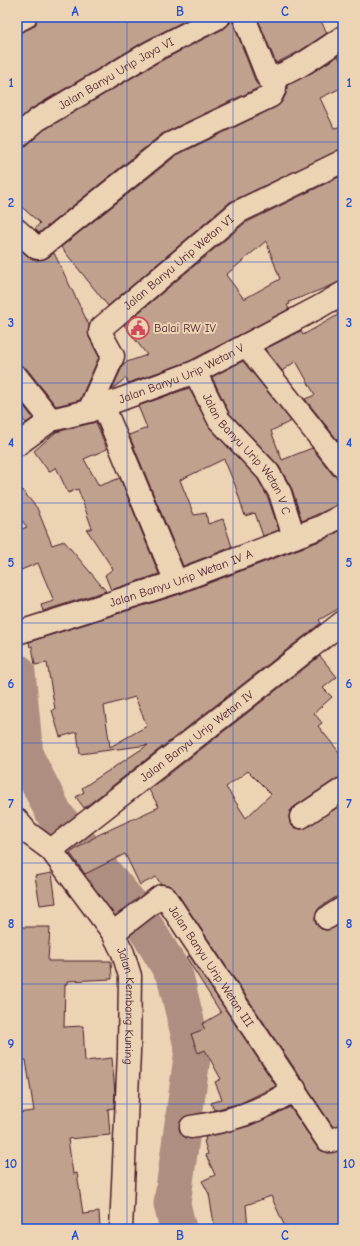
<svg xmlns="http://www.w3.org/2000/svg" width="360" height="1246" viewBox="0 0 360 1246" font-family="'Comic Neue',sans-serif">
<style>
.lines{fill:none;stroke-linecap:round;stroke-linejoin:round}
.river{stroke:#ae8e80;stroke-width:37}
.building{fill:#bfa18e;stroke:#4a1f2b;fill-rule:evenodd}
.minor-casing{stroke:#4a1f2b;stroke-width:25}
.minor{stroke:#ecd3b4;stroke-width:22}
.grid{fill:none;stroke:#1d4ed8;stroke-width:1;stroke-opacity:0.55}
.labels{text-anchor:middle;dominant-baseline:central;stroke-width:4;stroke-linejoin:round;paint-order:stroke}
.street-label{font-size:12px;fill:#4a1f2b;stroke:#ecd3b4}
.poi-label{font-size:12px;fill:#4a1f2b;stroke:#ecd3b4;text-anchor:start}
.neatline{fill:none;stroke:#1d4ed8;stroke-width:1.5}
.grid-label{font-size:13px;text-anchor:middle;font-weight:bold;fill:#1d4ed8}
</style>
<rect width="100%" height="100%" fill="#ecd3b4"/>
<filter id="ink" filterUnits="userSpaceOnUse"><feTurbulence type="fractalNoise" baseFrequency=".025" numOctaves="2"/><feDisplacementMap in="SourceGraphic" scale="8" xChannelSelector="R" yChannelSelector="G"/><feConvolveMatrix kernelMatrix="1 2 1 2 8 2 1 2 1" color-interpolation-filters="sRGB"/></filter>
<g filter="url(#ink)">
<g class="lines">
<polyline class="river" points="17,672 25,756 55,815 137,913 175,976 193,1050 172,1204 178,1229"/>
</g>
<g class="building">
<polygon points="37,17 192,17 145,41 31,109 17,121 17,33 31,28 36,24"/>
<polygon points="231,17 256,83 260,87 162,134 39,233 35,229 40,223 17,203 17,149 25,147 44,130 157,63 225,28 230,23"/>
<polygon points="257,17 319,17 327,33 300,51 276,63"/>
<polygon points="338,56 343,66 343,87 320,98 334,128 343,126 343,149 230,202 108,306 61,247 177,155 276,107 282,102 286,94 287,85 313,72"/>
<path d="M343,175V281L289,302L290,304L287,305L289,309L190,361L128,383L126,378L112,389L124,363L147,355L124,325L245,223ZM266,241L280,279L244,299L226,275Z"/>
<polygon points="17,247 29,257 37,260 47,258 54,253 89,325 89,337 99,357 80,400 56,406 27,369 17,365"/>
<polygon points="343,307 343,447 305,399 315,395 296,361 282,371 265,349 301,331 303,335 338,315 336,311"/>
<polygon points="243,361 291,421 271,431 282,460 312,448 333,475 343,479 343,503 302,521 292,489 279,466 229,413 212,377"/>
<polygon points="189,388 210,428 258,479 268,498 279,530 263,536 255,513 245,516 235,485 224,459 180,480 194,515 206,513 208,524 223,519 232,547 183,566 129,435 147,428 138,406"/>
<polygon points="17,397 33,418 26,423 17,412"/>
<polygon points="96,422 107,449 84,459 99,486 120,478 159,574 111,590 105,575 113,569 87,530 92,528 78,489 68,493 56,467 49,472 34,451 56,432"/>
<polygon points="17,484 37,508 52,545 64,541 106,591 43,611 41,605 54,601 38,563 21,570 17,560 17,531 27,527 17,514"/>
<path d="M343,529V606L319,620L321,623L84,808L76,797L84,792L82,788L148,745L80,754L77,732L60,737L52,710L55,709L47,663L35,665L32,646L30,647L29,642L180,594L325,539ZM135,697L147,726L110,747L104,706Z"/>
<path d="M320,656L337,677L323,688L332,697L314,713L322,723L318,726L343,757V777L336,779L294,807L290,811L289,817L290,824L295,828L302,829L343,804V896L336,897L320,907L316,912L315,918L317,925L321,929L327,930L343,923V1124L333,1127L307,1088L305,1082L301,1078L175,890L168,885L161,884L156,877L140,885L125,854L85,874L70,853L98,835L159,807L149,790ZM248,771L271,794L246,818L226,787Z"/>
<polygon points="52,873 56,903 40,905 35,876"/>
<polygon points="17,927 50,927 48,961 111,961 112,979 67,981 67,984 65,984 64,1027 83,1026 85,1061 112,1058 115,1093 114,1108 108,1109 110,1135 68,1139 73,1174 77,1173 83,1214 99,1212 100,1229 17,1229 17,1113 34,1111 26,1060 17,1060"/>
<polygon points="190,956 276,1086 241,1103 214,1110 211,1103 222,1099 215,1082 221,1079 205,1050 198,1053 191,1034 205,1029 202,1024 221,1013 186,957"/>
<polygon points="290,1107 317,1147 328,1153 343,1150 343,1229 286,1229 271,1196 246,1205 248,1229 215,1229 209,1194 202,1181 215,1175 206,1155 208,1154 204,1141 206,1140 205,1137 249,1126"/>
</g>
<g class="lines">
<g class="minor-casing">
<g id="minor">
<path d="M244,17L268,78C292,75 323,50 343,37"/>
<polyline points="17,21 25,17"/>
<path id="s1" d="M17,137L37,120L151,52L219,17"/>
<polyline points="17,230 37,248 40,248 170,144 271,96 275,88 273,77"/>
<polyline points="246,345 343,467"/>
<path id="s2" d="M195,372L219,420L268,472L280,493L294,537"/>
<polyline points="17,377 51,420"/>
<polyline points="103,405 176,582"/>
<path id="s3" d="M89,411L113,356L100,332L101,328L238,212L343,161"/>
<path id="s4" d="M17,445L51,420L89,411L195,372L319,307L343,293"/>
<path id="s5" d="M17,633L176,582L321,527L343,515"/>
<polyline points="301,817 343,789"/>
<path id="s6" d="M17,820L28,833L51,850L113,933L123,953L130,976L129,1052L121,1229"/>
<path id="s7" d="M51,850L343,622"/>
<polyline points="327,918 343,908"/>
<path id="s8" d="M113,933L161,896L165,897L327,1140L331,1141L343,1136"/>
<path d="M191,1127C231,1121 260,1112 295,1089"/>
</g>
</g>
<use href="#minor" class="minor"/>
</g>
</g>
<path class="grid" d="M127,17V1229M233,17V1229M17,142H343M17,262H343M17,383H343M17,503H343M17,623H343M17,743H343M17,863H343M17,984H343M17,1104H343"/>
<defs>
<g id="civic-ring" transform="scale(1.15)"><circle r="9.5" fill="#ecd3b4" stroke="#d1495b" stroke-width="1.5"/><path d="M-.6-6.5H3V-4.5H.6V-3L4-1V1h2V6H-6V1h2V-1L-.6-3ZM-1.2 2.5V6h2.4V2.5Z" fill="#d1495b"/></g>
</defs>
<g fill-rule="evenodd">
<use href="#civic-ring" x="138" y="328"/>
</g>
<g class="labels">
<g class="street-label">
<text stroke="none"><textPath href="#s1" startOffset="118">Jalan Banyu Urip Jaya VI</textPath></text>
<text stroke="none"><textPath href="#s3" startOffset="193">Jalan Banyu Urip Wetan VI</textPath></text>
<text stroke="none"><textPath href="#s4" startOffset="181">Jalan Banyu Urip Wetan V</textPath></text>
<text stroke="none"><textPath href="#s2" startOffset="98">Jalan Banyu Urip Wetan V C</textPath></text>
<text stroke="none"><textPath href="#s5" startOffset="173">Jalan Banyu Urip Wetan IV A</textPath></text>
<text stroke="none"><textPath href="#s7" startOffset="185">Jalan Banyu Urip Wetan IV</textPath></text>
<text stroke="none"><textPath href="#s8" startOffset="148">Jalan Banyu Urip Wetan III</textPath></text>
<text stroke="none"><textPath href="#s6" startOffset="225">Jalan Kembang Kuning</textPath></text>
</g>
<g class="poi-label">
<text x="154" y="328">Balai RW IV</text>
</g>
</g>
<rect width="360" height="1246" fill="none" stroke="#ecd3b4" stroke-width="44"/>
<rect x="22" y="22" width="316" height="1202" class="neatline"/>
<g class="grid-label">
<text x="75" y="16">A</text>
<text x="180" y="16">B</text>
<text x="285" y="16">C</text>
<text x="11" y="87">1</text>
<text x="349" y="87">1</text>
<text x="11" y="207">2</text>
<text x="349" y="207">2</text>
<text x="11" y="327">3</text>
<text x="349" y="327">3</text>
<text x="11" y="447">4</text>
<text x="349" y="447">4</text>
<text x="11" y="567">5</text>
<text x="349" y="567">5</text>
<text x="11" y="688">6</text>
<text x="349" y="688">6</text>
<text x="11" y="808">7</text>
<text x="349" y="808">7</text>
<text x="11" y="928">8</text>
<text x="349" y="928">8</text>
<text x="11" y="1048">9</text>
<text x="349" y="1048">9</text>
<text x="11" y="1168">10</text>
<text x="349" y="1168">10</text>
<text x="75" y="1240">A</text>
<text x="180" y="1240">B</text>
<text x="285" y="1240">C</text>
</g>
</svg>
